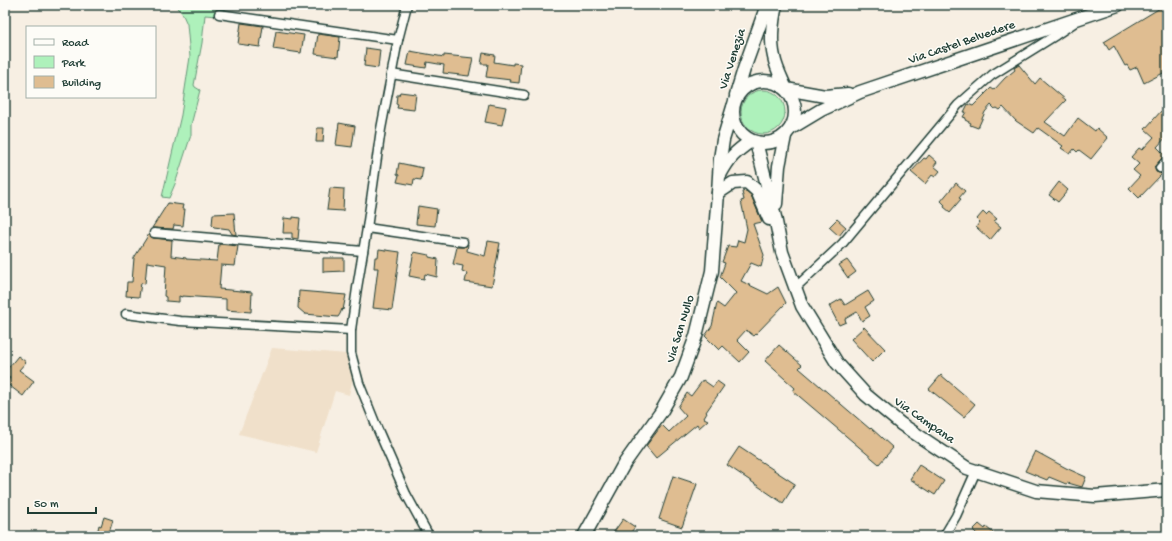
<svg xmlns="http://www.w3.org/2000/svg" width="1172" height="541" viewBox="0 0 1172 541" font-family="'Gochi Hand',sans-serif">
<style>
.built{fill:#f0e0ca}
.green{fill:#aef1bb;stroke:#669778}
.building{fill:#dfbd91;stroke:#1f3d34}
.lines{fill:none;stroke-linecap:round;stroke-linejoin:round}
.street-casing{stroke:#1f3d34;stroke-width:11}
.secondary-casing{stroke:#1f3d34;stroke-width:15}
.street{stroke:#fdfcf7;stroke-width:8}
.secondary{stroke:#fdfcf7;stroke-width:12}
.labels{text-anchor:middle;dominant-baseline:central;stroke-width:3;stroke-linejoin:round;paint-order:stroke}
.street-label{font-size:13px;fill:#1f3d34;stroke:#fdfcf7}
</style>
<rect width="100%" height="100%" fill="#f7efe3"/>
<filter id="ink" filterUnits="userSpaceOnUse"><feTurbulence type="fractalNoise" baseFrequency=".025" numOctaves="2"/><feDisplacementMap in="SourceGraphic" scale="8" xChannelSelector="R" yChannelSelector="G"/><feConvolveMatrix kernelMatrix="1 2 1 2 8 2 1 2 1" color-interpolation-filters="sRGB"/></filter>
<g filter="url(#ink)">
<polygon class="built" points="272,348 347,354 353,378 349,395 335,391 316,452 239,434"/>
<g class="green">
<polygon points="174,5 227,5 224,11 217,11 216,16 205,15 202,43 194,85 195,87 200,90 191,125 191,135 175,184 169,198 162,197 181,115 190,57 187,24 182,13"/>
<circle cx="763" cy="112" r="22"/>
</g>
<g class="building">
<polygon points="1165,5 1167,5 1167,48 1164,50 1167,55 1167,71 1144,83 1137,67 1130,70 1127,65 1125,66 1114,46 1109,50 1104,42"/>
<polygon points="241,23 263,26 260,47 238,44"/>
<polygon points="276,31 304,35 301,53 273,49"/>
<polygon points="318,34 340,37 338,57 315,54"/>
<polygon points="366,48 380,50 378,68 364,66"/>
<polygon points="410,51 444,57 444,55 473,58 469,76 443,73 444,65 427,62 426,68 407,65"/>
<polygon points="483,53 495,55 494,62 513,65 513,63 521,64 519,83 510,82 511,80 486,77 488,64 481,64"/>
<polygon points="1019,65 1035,84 1040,78 1066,100 1045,122 1065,136 1078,118 1095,131 1097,128 1108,138 1091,159 1079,150 1077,152 1074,149 1070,154 1061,148 1063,146 1038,128 1034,133 1016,121 1003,107 1000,110 997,108 995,109 991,105 985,112 978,128 970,125 971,123 965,120 966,118 963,117 966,112 964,112 968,104 973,106 991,88 994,90 1005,78 1015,70 1014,68"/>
<polygon points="400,92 416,94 414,110 397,108 398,105 396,104 397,95 399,95"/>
<polygon points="489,104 506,107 502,125 485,122"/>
<polygon points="1162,110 1167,113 1167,136 1157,147 1165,155 1154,167 1156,172 1162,174 1139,198 1129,188 1140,176 1133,170 1139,164 1131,157 1139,148 1142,150 1154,137 1145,129"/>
<polygon points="339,123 355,126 352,147 336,145"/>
<polygon points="317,128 324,128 323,142 316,142"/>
<polygon points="929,155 937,162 934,166 940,171 935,177 932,175 925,184 911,172 924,158 926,159"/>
<polygon points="399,163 423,168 421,180 414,179 413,185 397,182 399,175 397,174"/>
<polygon points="1059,182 1068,190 1058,202 1049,195"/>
<polygon points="956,183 965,191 959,198 961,199 950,212 944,207 945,205 941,201"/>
<polygon points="330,188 344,189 343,211 327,210"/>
<polygon points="746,191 751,195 762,222 753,224 764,255 761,267 751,263 741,281 768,294 778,287 786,303 754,336 746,330 737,340 749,352 740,362 723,346 719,350 705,336 712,326 717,303 724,308 736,293 720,277 725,263 722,262 728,246 736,247 738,240 744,242 747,229 741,201 744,200 742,192"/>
<polygon points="168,203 183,205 182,209 185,209 183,226 174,225 173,229 152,228"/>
<polygon points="418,206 437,209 435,226 416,224"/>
<polygon points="983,212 986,215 989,212 997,219 994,221 1001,227 990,240 976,227 980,222 977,219"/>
<polygon points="234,213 236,235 232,234 229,229 214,227 212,225 213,214"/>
<polygon points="293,217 300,218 298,239 292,238 292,233 283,233 284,218 293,219"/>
<polygon points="837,219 846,227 839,236 829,227"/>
<polygon points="149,234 151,237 153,238 172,240 171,256 186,258 186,259 217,261 219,244 238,246 235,266 221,265 219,289 252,292 251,312 226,310 226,299 182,296 182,297 179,296 179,302 166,301 166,297 164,296 166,265 147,262 145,284 141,283 139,297 126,296 127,282 132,282 134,258"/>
<polygon points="488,241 500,243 492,286 465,282 467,273 462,271 463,266 453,264 457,247 465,247 468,244 467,251 485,256"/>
<polygon points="379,249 400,252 392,310 373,308 378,268 374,268 375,257 378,257"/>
<polygon points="414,252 429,255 429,257 438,259 437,277 425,274 424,279 409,276"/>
<polygon points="323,258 344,258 344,271 323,272"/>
<polygon points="847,260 856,272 848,278 839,265"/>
<polygon points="299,291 346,295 343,310 342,309 340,314 338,317 305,314 298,308"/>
<polygon points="868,291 874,301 865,307 870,316 862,321 857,312 845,319 846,322 839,325 829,306 841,299 845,305"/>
<polygon points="864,327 885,349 872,362 851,339"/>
<polygon points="779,345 802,365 799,368 870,429 871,428 893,448 879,464 793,391 795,388 765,361"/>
<polygon points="18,356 26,362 19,370 34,381 23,396 6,383 10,378 5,375 5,372"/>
<polygon points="941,375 975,404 964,417 929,389"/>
<polygon points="703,380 713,387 717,381 724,386 706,412 707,413 704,418 708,420 699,428 697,424 656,458 646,446 662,425 669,432 686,416 678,407 687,393 691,396"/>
<polygon points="739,447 795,484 783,503 727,465"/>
<polygon points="1035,451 1066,468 1086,477 1082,487 1068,483 1066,484 1049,477 1047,480 1025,471"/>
<polygon points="919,465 944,481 935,495 910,479"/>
<polygon points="673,476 697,484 682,527 659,519"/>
<polygon points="104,517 113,520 108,536 97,534 99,525 101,526"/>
<polygon points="623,519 635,527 628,536 611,536"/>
<polygon points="979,524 985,529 986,527 997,536 979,536 973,530"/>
</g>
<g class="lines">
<g class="street-casing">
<g id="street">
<polyline points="407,5 398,40 381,129 367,228 357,288 351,330 351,353 359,383 378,430 406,494 429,536"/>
<polyline points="219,14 398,40"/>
<polyline points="391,74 524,95"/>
<polyline points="1167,107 1167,108"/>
<polyline points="1160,168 1167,160"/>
<polyline points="367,228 463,242"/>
<polyline points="154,233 363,251"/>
<polyline points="795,288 842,244 958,105 992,75 1056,35 1074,23"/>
<polyline points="126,314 180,321 351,330"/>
<polyline points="944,536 956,516 976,471"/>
</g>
</g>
<g class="secondary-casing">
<g id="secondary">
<path d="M776,5C772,23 770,40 774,57C776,68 782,79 786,89"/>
<circle cx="764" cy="112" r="31"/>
<polyline points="786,89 825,96 848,94"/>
<polyline points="736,95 744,69 767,5"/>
<polyline points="791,128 821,110 860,92 1118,5"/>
<polyline points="756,142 775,217 782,252 802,306 837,363 866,395 901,424 967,468 1036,491 1095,496 1167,490"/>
<path d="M720,175C729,158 735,152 751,141"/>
<polyline points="718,193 733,183 747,182 757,191 769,219"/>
<polyline points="776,204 779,166 785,136"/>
<polyline points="584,536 624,464 661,412 681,377 696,336 712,271 718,193 720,159 723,140 733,107"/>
</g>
</g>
<use href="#street" class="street"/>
<use href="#secondary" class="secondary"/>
</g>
</g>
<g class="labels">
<g class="street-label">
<text transform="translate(962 43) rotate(-19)">Via Castel Belvedere</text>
<text transform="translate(733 59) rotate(-72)">Via Venezia</text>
<text transform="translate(681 329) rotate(-73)">Via San Nullo</text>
<text transform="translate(924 421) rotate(35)">Via Campana</text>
</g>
</g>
<rect width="1172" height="541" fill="none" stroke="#fdfcf7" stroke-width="20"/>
<rect x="10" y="10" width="1152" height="521" fill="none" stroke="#1f3d34" stroke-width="1.5" filter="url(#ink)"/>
<rect x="26" y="26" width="130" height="72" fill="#fdfcf7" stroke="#a4b0a9"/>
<rect x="34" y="39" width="20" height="6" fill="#fdfcf7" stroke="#a4b0a9"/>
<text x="62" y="46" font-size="12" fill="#1f3d34">Road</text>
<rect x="34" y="56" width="20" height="12" fill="#aef1bb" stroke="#a4b0a9"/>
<text x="62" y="66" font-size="12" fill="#1f3d34">Park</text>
<rect x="34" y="76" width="20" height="12" fill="#dfbd91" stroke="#a4b0a9"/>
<text x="62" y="86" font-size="12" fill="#1f3d34">Building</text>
<path d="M28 507v6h68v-6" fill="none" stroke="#1f3d34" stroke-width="2"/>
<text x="34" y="507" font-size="12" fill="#1f3d34" stroke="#fdfcf7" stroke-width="3" paint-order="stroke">50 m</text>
</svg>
